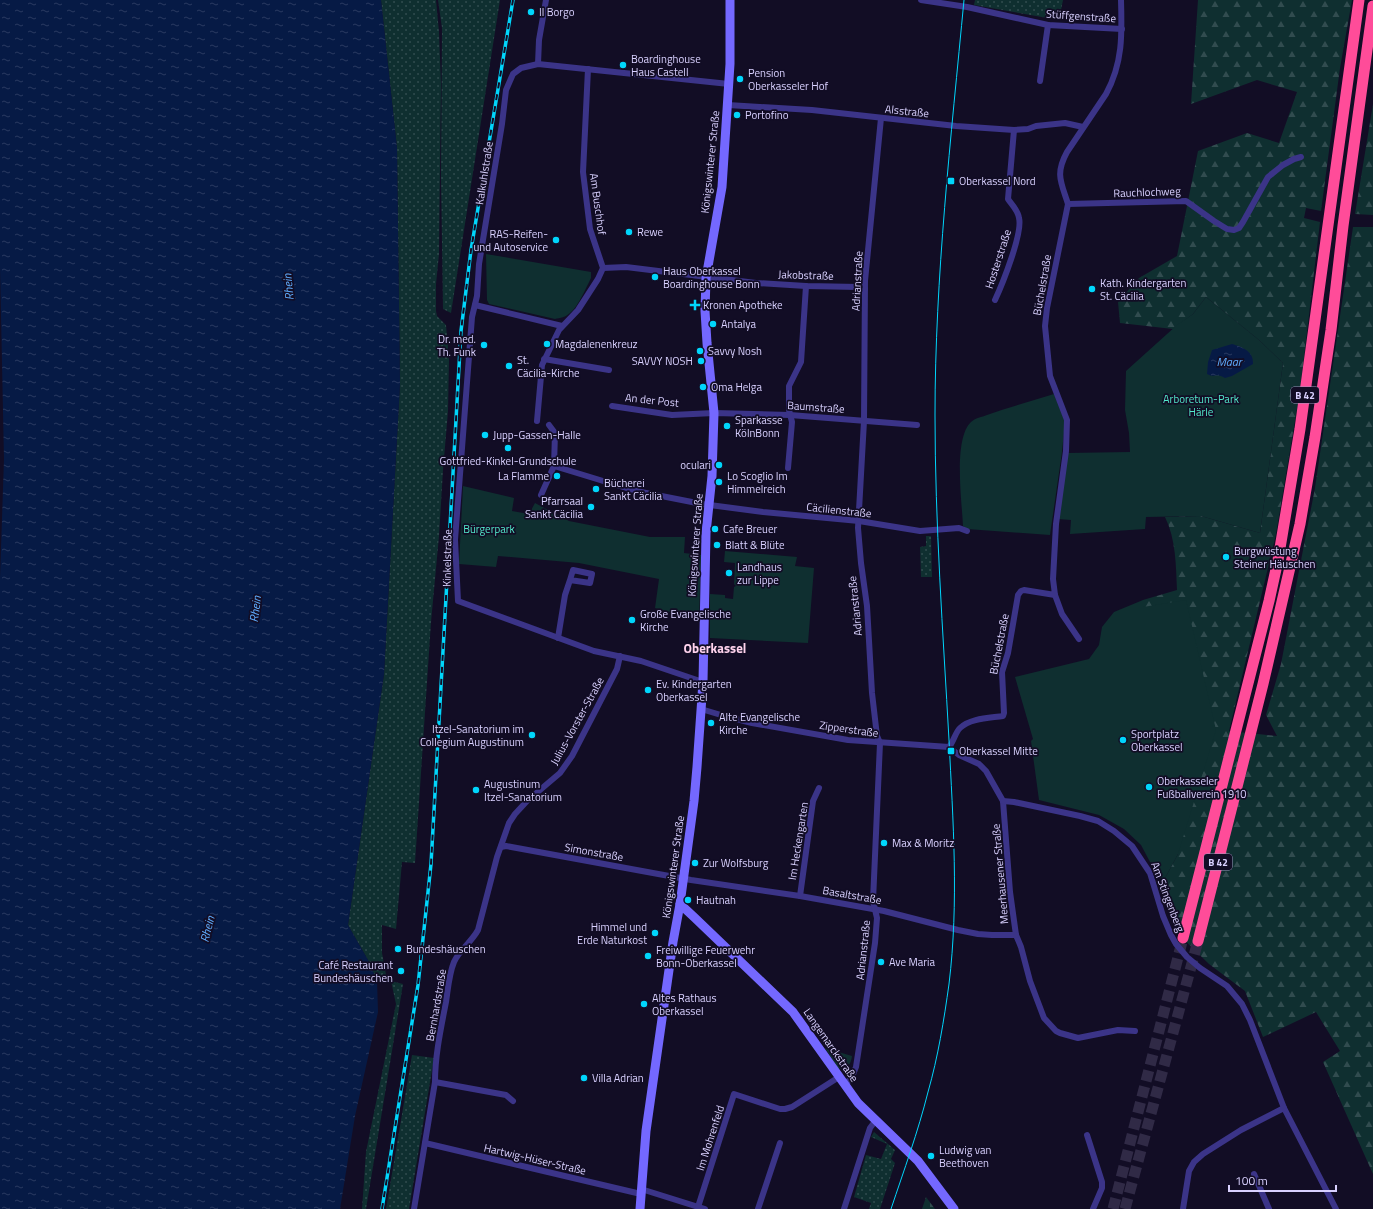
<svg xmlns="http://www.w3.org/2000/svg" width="1373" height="1209" viewBox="0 0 1373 1209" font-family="'Titillium Web',sans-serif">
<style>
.grass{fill:url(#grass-dots)}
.forest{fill:url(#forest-firs)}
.cemetery{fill:url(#cemetery-stones)}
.park{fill:#0f2f30}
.water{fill:url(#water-ripples)}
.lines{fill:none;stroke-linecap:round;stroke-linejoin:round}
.highway-tunnel{stroke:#302a46;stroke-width:11;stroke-dasharray:11 5.5;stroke-linecap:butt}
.street{stroke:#3b3488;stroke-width:6}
.secondary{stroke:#7468ff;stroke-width:9}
.highway{stroke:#ff4c99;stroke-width:11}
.tram{stroke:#00d6fc;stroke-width:1}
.rail-casing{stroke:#00d6fc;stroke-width:3.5}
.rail{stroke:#120d25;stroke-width:2;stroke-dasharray:6;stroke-linecap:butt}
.poi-dot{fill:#00d6fc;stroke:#120d25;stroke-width:1.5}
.labels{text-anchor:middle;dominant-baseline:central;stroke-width:3.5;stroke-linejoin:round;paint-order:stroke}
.shield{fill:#120d25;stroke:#9d96be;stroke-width:1}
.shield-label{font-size:10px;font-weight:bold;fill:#d9d1ff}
.poi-label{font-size:11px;fill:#d9d1ff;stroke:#120d25;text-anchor:start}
.street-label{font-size:11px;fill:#d9d1ff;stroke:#120d25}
.park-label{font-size:11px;fill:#53e9cb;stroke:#120d25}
.water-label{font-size:12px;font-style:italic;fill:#5fadff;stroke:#120d25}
.quarter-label{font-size:13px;font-weight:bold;fill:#ffd3ed;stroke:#120d25}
</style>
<defs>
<pattern id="grass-dots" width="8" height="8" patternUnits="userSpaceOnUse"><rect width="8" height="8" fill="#0f2f30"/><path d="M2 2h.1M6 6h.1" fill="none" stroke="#314c4f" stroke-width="1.8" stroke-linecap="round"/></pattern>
<pattern id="forest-firs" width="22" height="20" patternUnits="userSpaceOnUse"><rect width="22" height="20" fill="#0f2f30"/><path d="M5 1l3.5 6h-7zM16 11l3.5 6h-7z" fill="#314c4f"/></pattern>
<pattern id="cemetery-stones" width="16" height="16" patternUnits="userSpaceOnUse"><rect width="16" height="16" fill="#0f2f30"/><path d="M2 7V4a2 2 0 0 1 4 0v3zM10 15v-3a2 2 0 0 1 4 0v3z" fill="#314c4f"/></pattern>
<pattern id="water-ripples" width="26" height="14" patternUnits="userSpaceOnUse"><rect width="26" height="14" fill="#061a45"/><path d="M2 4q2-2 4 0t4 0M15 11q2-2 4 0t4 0" fill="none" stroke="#2a3a61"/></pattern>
</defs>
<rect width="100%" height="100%" fill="#120d25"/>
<g class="grass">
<polygon points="381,0 436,0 439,32 441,84 439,254 436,284 436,311 437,316 446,325 449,360 448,411 443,470 439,536 431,622 415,863 402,862 396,929 382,925 382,953 387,980 377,981 368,960 348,925 384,674 400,384 397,148"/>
<polygon points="438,0 500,0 451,313 443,309 441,176 442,28"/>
<polygon points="975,0 1063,0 1059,20 974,5"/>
<polygon points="926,536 931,536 932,577 921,577 920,547 926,546"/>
<polygon points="391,981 403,984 366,1209 362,1209 366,1152 396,1004"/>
<polygon points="412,1055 434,1058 409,1209 386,1209"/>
<polygon points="874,1132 895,1150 891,1159 895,1163 880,1209 869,1209 871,1203 854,1197 866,1155 881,1159 887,1144 871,1137"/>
</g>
<g class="forest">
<path d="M1198,0H1352L1340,68L1321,211L1306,208L1304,218L1320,222L1300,391L1276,534L1229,731L1277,736L1266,715L1281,664L1315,488L1353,227H1373V1174L1323,1062L1340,1051L1316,1012L1263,1037L1245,991L1209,964L1175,931L1163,882L1178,854L1142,607L1143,600L1177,590C1176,566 1176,539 1165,517L1201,516L1260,533L1283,363L1259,340L1206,297L1193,314L1173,329L1120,323L1118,302L1139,278L1177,256L1198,151L1247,133L1279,143L1297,92L1257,80L1191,104Z"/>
<polygon points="1373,104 1373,215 1355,214"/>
</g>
<polygon class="cemetery" points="926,1197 935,1209 922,1209"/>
<g class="park">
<path d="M486,254L591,272V278C586,288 578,307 570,313C566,317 560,318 555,319L489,304L487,300Z"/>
<polygon points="1206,297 1259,340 1283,363 1260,533 1201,516 1146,517 1145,529 1070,534 1071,520 1058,519 1067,453 1130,452 1129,433 1125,410 1126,371 1177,325 1193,314"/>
<path d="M1054,394L1065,422L1062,452L1050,535L967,529L963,526C962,502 953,439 971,422C975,418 982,417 987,415C1009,407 1032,401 1054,394Z"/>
<polygon points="463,486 514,498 512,511 529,514 535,503 569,521 650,537 685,537 684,553 701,555 699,620 655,608 659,579 579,563 498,556 496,567 459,564"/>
<polygon points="725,551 797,557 795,566 814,568 808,643 710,638 710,594 725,595 725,598 733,599 734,587 736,586 734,584 735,563 724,562"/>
<polygon points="1143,600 1143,607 1186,600 1216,730 1178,854 1163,882 1150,862 1141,845 1124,829 1099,815 1039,800 1031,741 1033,739 1015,677 1089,659 1099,645 1102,627 1114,612"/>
<path d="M825,1048L852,1056C851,1064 847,1071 838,1068Z"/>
</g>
<g class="water">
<polygon points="0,0 381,0 397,148 400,384 384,674 348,925 368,960 377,981 378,1012 355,1116 340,1209 0,1209 0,579 4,459 0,266"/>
<path d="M1232,344C1242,347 1254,351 1253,364L1232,376L1225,378C1217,373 1214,378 1207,374L1208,362L1212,350Z"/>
</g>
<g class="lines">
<g class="highway-tunnel">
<polyline points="1113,1209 1183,938"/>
<polyline points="1125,1209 1198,941"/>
</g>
<g class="street">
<polyline points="921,0 967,7 1048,25 1122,29"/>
<polyline points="538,64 539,40 546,0"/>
<polyline points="1040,81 1048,25"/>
<polyline points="728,105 812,110 956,126 1014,130 1028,129 1036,126 1065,123 1083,127"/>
<polyline points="1068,204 1186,201 1214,221 1227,229 1234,230 1239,228 1243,222 1268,177 1283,165 1294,159 1301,157"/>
<polyline points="603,268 626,267 756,283 806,286 859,287 865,289"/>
<path d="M995,300C1002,285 1023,233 1019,218C1018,210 1012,205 1008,199L1014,130"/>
<polyline points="475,305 562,326"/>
<polyline points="544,359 609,370"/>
<polyline points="612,406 672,415 714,413 790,415 917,425"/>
<polyline points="537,421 542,365 559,330 578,310 598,279 603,268 590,229 583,172 588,69"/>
<polyline points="554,466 636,491 702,504 763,512 859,521 920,531 959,528 967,531"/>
<polyline points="788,468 792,422 789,410 789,386 801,362 806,286"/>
<polyline points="541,495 554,466 555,433 549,425"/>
<polyline points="1055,595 1062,614 1079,639"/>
<polyline points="558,638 565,595 570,580 590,583 592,574 573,570 570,580"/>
<polyline points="703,682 641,661 594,651 458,601 455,540 472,317 477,296 479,264 502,124 506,90 513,74 521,68 538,64 729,84"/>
<polyline points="701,709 721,715 752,723 848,740 949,747"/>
<path d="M949,747C954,741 955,733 960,728C970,718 990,718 1003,716L1004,713L1002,672L1008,653L1018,595L1021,591L1024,590L1055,595L1053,579L1056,524L1066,451L1067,420L1050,376L1045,326L1047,308L1068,204C1061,182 1055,174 1067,152L1106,94C1123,63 1122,34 1121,0"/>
<polyline points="949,747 959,755 979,764 986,771 1003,801 1010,892 1016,935 1021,947 1030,981 1044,1018 1056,1031 1060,1033 1078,1038 1118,1030 1135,1031"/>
<polyline points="1003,801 1014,802 1080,816 1098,821 1114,831 1132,846 1150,873 1163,916 1171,935 1176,944 1187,957 1200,968 1227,986 1242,1004 1250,1020 1284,1108 1336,1209"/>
<polyline points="501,847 506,846 691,880 800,896 884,911 958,930 978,934 992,935 1016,935"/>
<polyline points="800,896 813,801 819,788"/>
<polyline points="435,1082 506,1095 513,1101"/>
<polyline points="845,1085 852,1077 856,1067 875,943 877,918 873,901 880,743 877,736 872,693 867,606 861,563 858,528 864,421 865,281 881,118"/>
<polyline points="1087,1135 1102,1182 1102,1188 1093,1209"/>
<polyline points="425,1143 641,1194"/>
<polyline points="1254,1174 1269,1209"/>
<polyline points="641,1189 705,1209"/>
<polyline points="698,1207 734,1094 780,1109 785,1109 792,1107 839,1077"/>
<path d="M414,1209L435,1082C435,1055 441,1028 446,1002C448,989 449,974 454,962C459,950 471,943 478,930L497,857L509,823L515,814L527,801L560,773L572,756L617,669L620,656"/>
<polyline points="758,1209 780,1143"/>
<polyline points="844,1209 870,1128 876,1120"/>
<polyline points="1183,1209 1189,1171 1194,1162 1203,1154 1241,1130 1284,1108"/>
</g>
<g class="secondary">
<polyline points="680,904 695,918 793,1012 858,1103 918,1161 954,1209"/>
<polyline points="640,1209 646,1131 673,942 680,904 694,801 697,767 703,682 706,533 712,476 714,413 707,343 705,311 706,278 722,187 730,64 730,0"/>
</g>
<g class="highway">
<polyline points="1183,938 1269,601 1278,560 1300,429 1359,0"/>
<polyline points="1198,941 1263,684 1300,524 1315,437 1331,330 1343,226 1373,6"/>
</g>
<path class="tram" d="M891,1209C904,1170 918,1132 928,1092C938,1057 944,1020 949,984C959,902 953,821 949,740C943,632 935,524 935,415C935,277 951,138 964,0"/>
<g class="rail-casing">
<polyline id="rail" points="382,1209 418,985 431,864 461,331 471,250 513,0"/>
</g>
<use href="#rail" class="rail"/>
</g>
<g class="poi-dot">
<circle cx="531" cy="12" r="4"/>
<circle cx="623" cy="65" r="4"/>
<circle cx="740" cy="79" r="4"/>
<circle cx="737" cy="115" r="4"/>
<rect x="947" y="177" width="8" height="8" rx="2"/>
<circle cx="629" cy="232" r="4"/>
<circle cx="556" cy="240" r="4"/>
<circle cx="655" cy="277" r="4"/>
<circle cx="1092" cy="289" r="4"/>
<path d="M693 299h4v4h4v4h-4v4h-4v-4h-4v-4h4z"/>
<circle cx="713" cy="324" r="4"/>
<circle cx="547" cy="344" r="4"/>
<circle cx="484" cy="345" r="4"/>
<circle cx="700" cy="351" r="4"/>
<circle cx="701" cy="361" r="4"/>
<circle cx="509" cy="366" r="4"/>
<circle cx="703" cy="387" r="4"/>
<circle cx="727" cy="426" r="4"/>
<circle cx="485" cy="435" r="4"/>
<circle cx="508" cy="448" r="4"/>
<circle cx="719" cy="465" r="4"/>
<circle cx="557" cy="476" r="4"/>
<circle cx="719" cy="482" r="4"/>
<circle cx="596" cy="489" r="4"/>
<circle cx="591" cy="507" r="4"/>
<circle cx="715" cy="529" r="4"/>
<circle cx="717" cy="545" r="4"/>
<circle cx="1226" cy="557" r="4"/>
<circle cx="729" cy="573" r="4"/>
<circle cx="632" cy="620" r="4"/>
<circle cx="648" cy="690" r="4"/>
<circle cx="711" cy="723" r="4"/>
<circle cx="532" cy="735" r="4"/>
<circle cx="1123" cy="740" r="4"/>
<rect x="947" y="747" width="8" height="8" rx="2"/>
<circle cx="1149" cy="787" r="4"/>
<circle cx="476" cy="790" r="4"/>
<circle cx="884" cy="843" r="4"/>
<circle cx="695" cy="863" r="4"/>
<circle cx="688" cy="900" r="4"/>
<circle cx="655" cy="933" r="4"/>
<circle cx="398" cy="949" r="4"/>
<circle cx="648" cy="956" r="4"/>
<circle cx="881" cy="962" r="4"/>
<circle cx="401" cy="971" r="4"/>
<circle cx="644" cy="1004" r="4"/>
<circle cx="584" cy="1078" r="4"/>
<circle cx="931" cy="1156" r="4"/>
</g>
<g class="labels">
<g class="shield">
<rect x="1291" y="387" width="28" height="16" rx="3"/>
<rect x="1204" y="854" width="28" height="16" rx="3"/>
</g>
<g class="shield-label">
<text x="1305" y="395">B 42</text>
<text x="1218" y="862">B 42</text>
</g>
<g class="poi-label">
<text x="539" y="12">Il Borgo</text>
<text x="631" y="59">Boardinghouse<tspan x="631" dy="13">Haus Castell</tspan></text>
<text x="748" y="73">Pension<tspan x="748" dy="13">Oberkasseler Hof</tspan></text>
<text x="745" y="115">Portofino</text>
<text x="959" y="181">Oberkassel Nord</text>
<text x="637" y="232">Rewe</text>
<text x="548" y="234" text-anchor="end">RAS-Reifen-<tspan x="548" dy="13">und Autoservice</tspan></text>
<text x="663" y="271">Haus Oberkassel<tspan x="663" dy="13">Boardinghouse Bonn</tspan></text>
<text x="1100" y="283">Kath. Kindergarten<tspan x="1100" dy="13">St. Cäcilia</tspan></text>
<text x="703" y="305">Kronen Apotheke</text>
<text x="721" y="324">Antalya</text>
<text x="476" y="339" text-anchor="end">Dr. med.<tspan x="476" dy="13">Th. Funk</tspan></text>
<text x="555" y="344">Magdalenenkreuz</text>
<text x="708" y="351">Savvy Nosh</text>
<text x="517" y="360">St.<tspan x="517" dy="13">Cäcilia-Kirche</tspan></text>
<text x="693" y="361" text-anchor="end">SAVVY NOSH</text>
<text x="711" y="387">Oma Helga</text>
<text x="735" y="420">Sparkasse<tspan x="735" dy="13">KölnBonn</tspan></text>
<text x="493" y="435">Jupp-Gassen-Halle</text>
<text x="508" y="461" text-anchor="middle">Gottfried-Kinkel-Grundschule</text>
<text x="711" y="465" text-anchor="end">oculari</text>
<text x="549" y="476" text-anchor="end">La Flamme</text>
<text x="727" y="476">Lo Scoglio Im<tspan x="727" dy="13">Himmelreich</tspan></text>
<text x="604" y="483">Bücherei<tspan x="604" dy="13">Sankt Cäcilia</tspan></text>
<text x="583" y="501" text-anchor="end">Pfarrsaal<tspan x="583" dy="13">Sankt Cäcilia</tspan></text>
<text x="723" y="529">Cafe Breuer</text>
<text x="725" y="545">Blatt &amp; Blüte</text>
<text x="1234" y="551">Burgwüstung<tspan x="1234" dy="13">Steiner Häuschen</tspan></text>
<text x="737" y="567">Landhaus<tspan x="737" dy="13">zur Lippe</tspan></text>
<text x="640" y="614">Große Evangelische<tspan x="640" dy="13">Kirche</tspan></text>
<text x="656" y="684">Ev. Kindergarten<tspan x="656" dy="13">Oberkassel</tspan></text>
<text x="719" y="717">Alte Evangelische<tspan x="719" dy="13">Kirche</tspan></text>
<text x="524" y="729" text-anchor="end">Itzel-Sanatorium im<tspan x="524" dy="13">Collegium Augustinum</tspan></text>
<text x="1131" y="734">Sportplatz<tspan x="1131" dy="13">Oberkassel</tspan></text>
<text x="959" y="751">Oberkassel Mitte</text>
<text x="1157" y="781">Oberkasseler<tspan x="1157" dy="13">Fußballverein 1910</tspan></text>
<text x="484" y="784">Augustinum<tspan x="484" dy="13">Itzel-Sanatorium</tspan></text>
<text x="892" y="843">Max &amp; Moritz</text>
<text x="703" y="863">Zur Wolfsburg</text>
<text x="696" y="900">Hautnah</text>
<text x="647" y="927" text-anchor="end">Himmel und<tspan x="647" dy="13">Erde Naturkost</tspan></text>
<text x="406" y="949">Bundeshäuschen</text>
<text x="656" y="950">Freiwillige Feuerwehr<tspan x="656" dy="13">Bonn-Oberkassel</tspan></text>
<text x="889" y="962">Ave Maria</text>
<text x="393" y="965" text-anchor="end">Café Restaurant<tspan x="393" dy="13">Bundeshäuschen</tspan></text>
<text x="652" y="998">Altes Rathaus<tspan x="652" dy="13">Oberkassel</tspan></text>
<text x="592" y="1078">Villa Adrian</text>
<text x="939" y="1150">Ludwig van<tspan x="939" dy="13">Beethoven</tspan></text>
</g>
<g class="street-label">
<text transform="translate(1081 16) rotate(4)">Stüffgenstraße</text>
<text transform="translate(907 111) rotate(6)">Alsstraße</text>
<text transform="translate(710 162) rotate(-84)">Königswinterer Straße</text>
<text transform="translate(484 173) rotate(-81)">Kalkuhlstraße</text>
<text transform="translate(1147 192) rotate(-2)">Rauchlochweg</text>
<text transform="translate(598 204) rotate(82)">Am Buschhof</text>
<text transform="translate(998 259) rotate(-72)">Hosterstraße</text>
<text transform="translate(806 275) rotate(2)">Jakobstraße</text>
<text transform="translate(857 281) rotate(-87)">Adrianstraße</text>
<text transform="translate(1042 285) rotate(-80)">Büchelstraße</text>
<text transform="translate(652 400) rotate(6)">An der Post</text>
<text transform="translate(816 407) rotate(4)">Baumstraße</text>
<text transform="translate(839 510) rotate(6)">Cäcilienstraße</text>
<text transform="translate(695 545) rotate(-86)">Königswinterer Straße</text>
<text transform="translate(447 558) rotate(-89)">Kinkelstraße</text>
<text transform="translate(855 606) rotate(-96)">Adrianstraße</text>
<text transform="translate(999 644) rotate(-79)">Büchelstraße</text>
<text transform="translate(577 721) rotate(-61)">Julius-Vorster-Straße</text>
<text transform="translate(849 729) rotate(8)">Zipperstraße</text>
<text transform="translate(798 841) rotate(-81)">Im Heckengarten</text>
<text transform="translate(594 852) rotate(10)">Simonstraße</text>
<text transform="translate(673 867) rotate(-82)">Königswinterer Straße</text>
<text transform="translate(1000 874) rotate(-95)">Meerhausener Straße</text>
<text transform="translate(852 895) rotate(10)">Basaltstraße</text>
<text transform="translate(1168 897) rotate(69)">Am Stingenberg</text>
<text transform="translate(863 950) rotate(-84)">Adrianstraße</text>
<text transform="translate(436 1005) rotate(-80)">Bernhardstraße</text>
<text transform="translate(831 1045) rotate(55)">Langemarckstraße</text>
<text transform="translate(710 1138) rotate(-72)">Im Mohrenfeld</text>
<text transform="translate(535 1159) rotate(13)">Hartwig-Hüser-Straße</text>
</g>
<g class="park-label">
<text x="1201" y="399">Arboretum-Park<tspan x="1201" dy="13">Härle</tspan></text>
<text x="489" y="529">Bürgerpark</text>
</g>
<g class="water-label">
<text transform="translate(288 287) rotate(-95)">Rhein</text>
<text x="1229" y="361">Maar</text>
<text transform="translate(255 609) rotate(-83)">Rhein</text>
<text transform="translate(207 929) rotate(-76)">Rhein</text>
</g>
<g class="quarter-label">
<text x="715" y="648">Oberkassel</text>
</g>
</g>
<path d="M1229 1185v6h107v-6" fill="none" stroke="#d9d1ff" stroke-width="2"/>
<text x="1235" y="1185" font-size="12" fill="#d9d1ff" stroke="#120d25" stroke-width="3" paint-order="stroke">100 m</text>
</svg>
